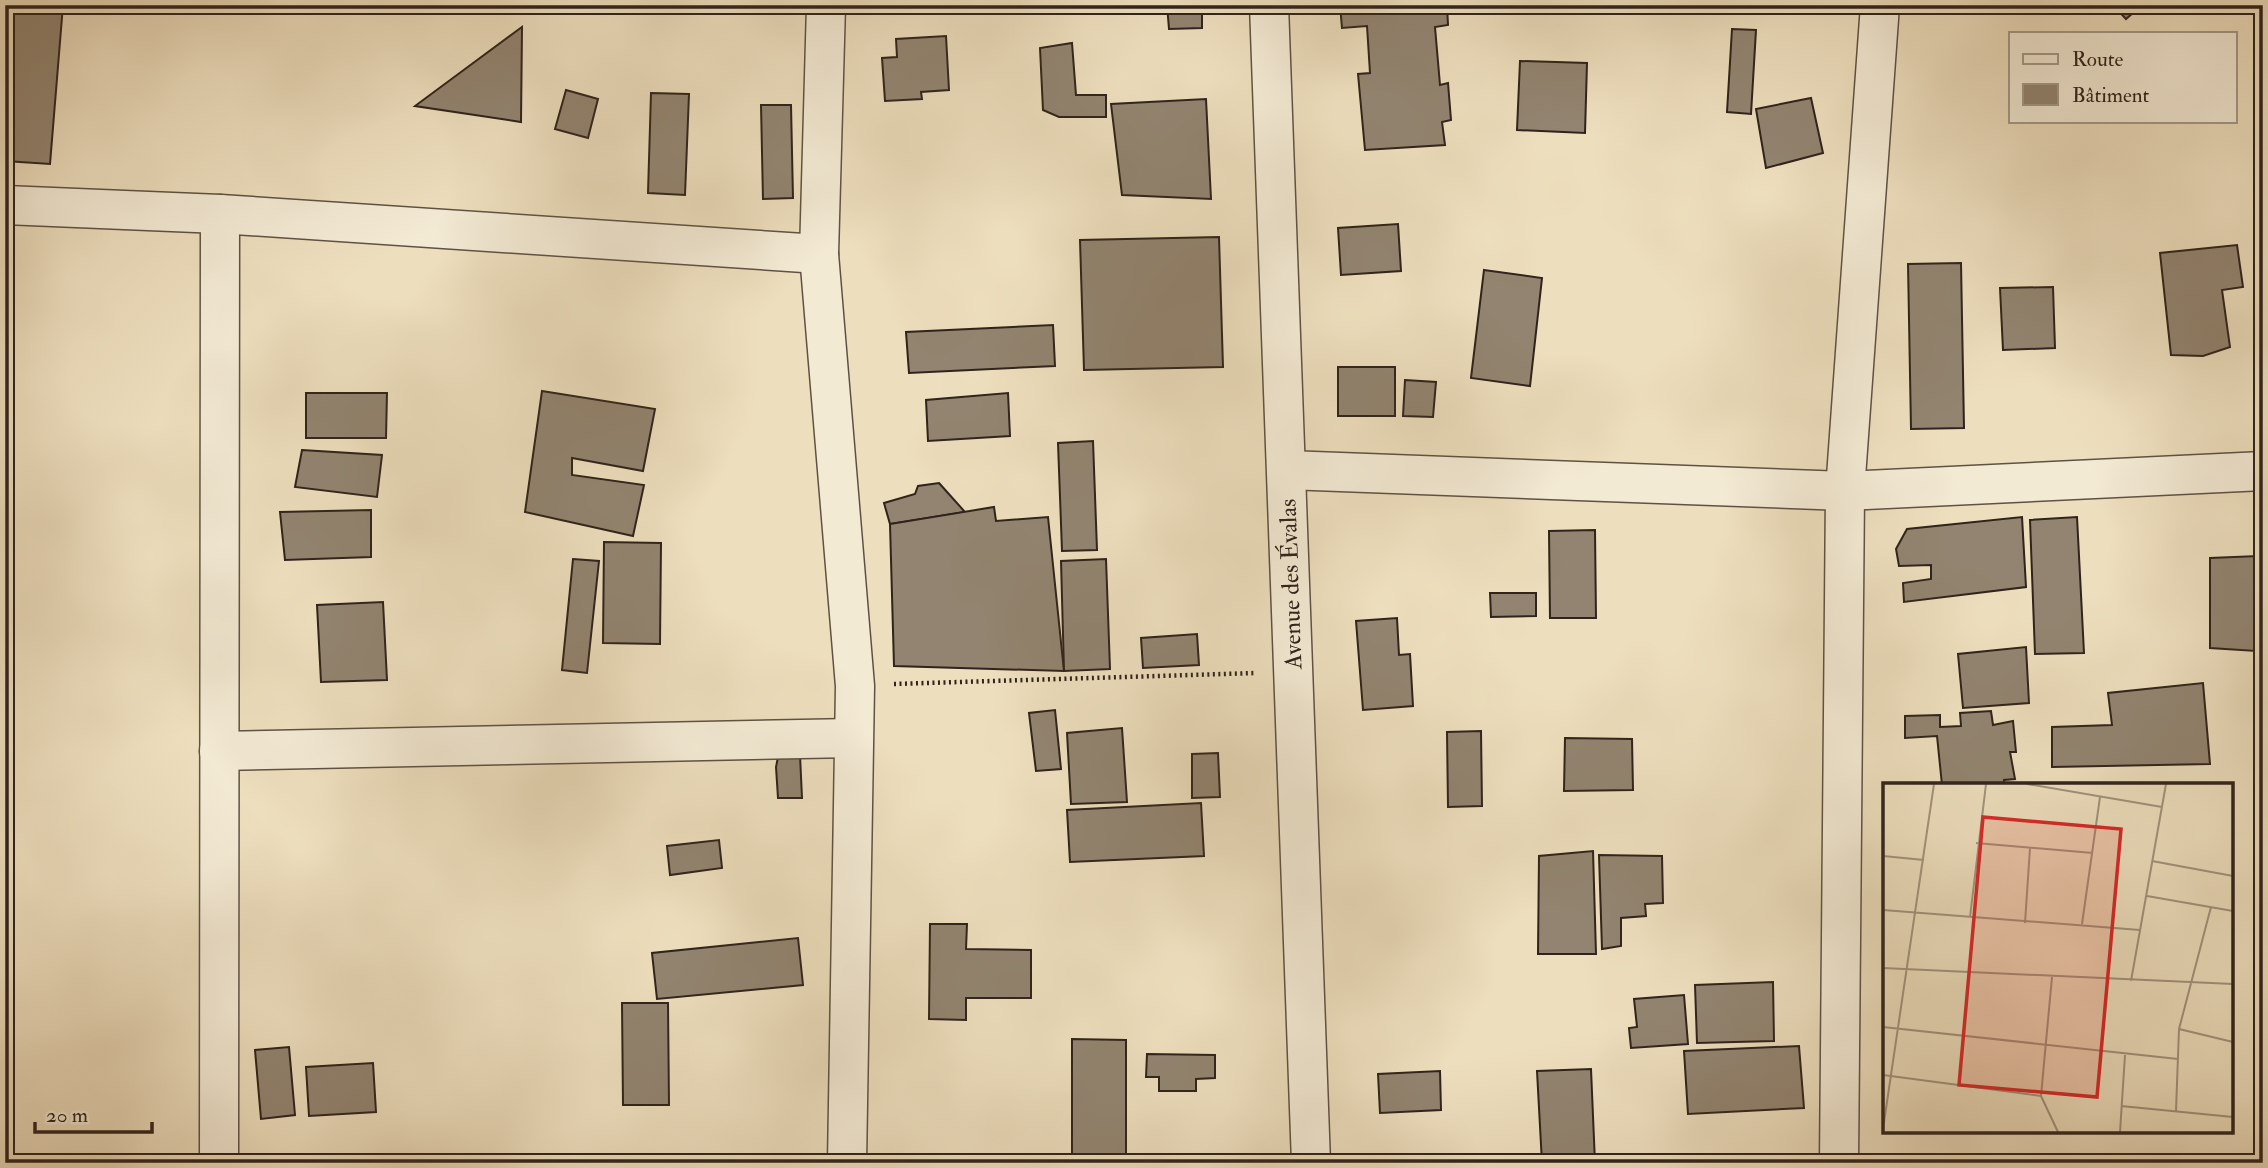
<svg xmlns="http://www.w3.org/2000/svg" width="2268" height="1168" viewBox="0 0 2268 1168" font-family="'IM FELL Double Pica',serif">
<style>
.building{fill:#928470;stroke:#30231c;stroke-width:2}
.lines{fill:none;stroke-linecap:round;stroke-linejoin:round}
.minor-casing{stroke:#5f5244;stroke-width:41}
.tertiary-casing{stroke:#5f5244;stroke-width:41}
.path{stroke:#30231c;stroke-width:4.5;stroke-dasharray:2 3.5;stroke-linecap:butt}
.minor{stroke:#f3ead4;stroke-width:38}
.tertiary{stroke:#f3ead4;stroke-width:38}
.labels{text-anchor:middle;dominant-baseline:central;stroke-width:6;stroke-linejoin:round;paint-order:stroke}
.street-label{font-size:24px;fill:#30231c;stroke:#f3ead4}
.inset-road{fill:none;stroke:#a1937d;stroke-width:2}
.view{fill:#d62828;fill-opacity:0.15;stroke:#d62828;stroke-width:3.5}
.inset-edge{fill:none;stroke:#30231c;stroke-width:3.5}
</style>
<rect width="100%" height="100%" fill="#eddebd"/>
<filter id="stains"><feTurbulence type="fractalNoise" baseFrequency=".00286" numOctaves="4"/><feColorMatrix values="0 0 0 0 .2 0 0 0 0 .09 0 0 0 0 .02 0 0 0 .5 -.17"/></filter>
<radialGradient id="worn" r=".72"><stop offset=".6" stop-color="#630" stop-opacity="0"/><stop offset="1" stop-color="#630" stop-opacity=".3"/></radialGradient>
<g class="building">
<polygon points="5,5 63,5 50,164 5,161"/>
<polygon points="1167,5 1202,5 1202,28 1169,29"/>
<polygon points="1340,5 1447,5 1448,25 1435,27 1440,85 1448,83 1451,120 1442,122 1445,145 1365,150 1358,74 1370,73 1367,26 1342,28"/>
<polygon points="2113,5 2142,5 2126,19"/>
<polygon points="522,27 521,122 415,106"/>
<polygon points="1732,29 1756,30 1751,114 1727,112"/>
<polygon points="946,36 949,90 921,92 922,99 885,101 882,58 897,57 896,39"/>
<polygon points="1072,43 1076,95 1106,95 1106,117 1059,117 1043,110 1040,48"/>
<polygon points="1520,61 1587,63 1585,133 1517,130"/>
<polygon points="566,90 598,99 588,138 555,129"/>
<polygon points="651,93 689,94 685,195 648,193"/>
<polygon points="1811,98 1823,153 1766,168 1756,109"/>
<polygon points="1206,99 1211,199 1122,195 1111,104"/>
<polygon points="761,105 791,105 793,198 763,199"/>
<polygon points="1398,224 1401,271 1341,275 1338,228"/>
<polygon points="1219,237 1223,367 1084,370 1080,240"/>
<polygon points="2237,245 2243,287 2222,290 2230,347 2203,356 2171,355 2160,253"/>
<polygon points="1961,263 1964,428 1911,429 1908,264"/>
<polygon points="1484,270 1542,278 1530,386 1471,378"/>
<polygon points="2053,287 2055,348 2003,350 2000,288"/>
<polygon points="1053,325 1055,366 909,373 906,332"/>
<rect x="1338" y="367" width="57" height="49"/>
<polygon points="1405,380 1436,382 1433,417 1403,416"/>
<polygon points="542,391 655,409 643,471 572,458 572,475 644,485 633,536 525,512"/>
<polygon points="306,393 387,393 386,438 306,438"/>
<polygon points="1008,393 1010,436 928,441 926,400"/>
<polygon points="1093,441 1097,550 1062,551 1058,443"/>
<polygon points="302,450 382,455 377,497 295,487"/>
<polygon points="939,483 965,512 890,524 884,503 915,494 918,486"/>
<polygon points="994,507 996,521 1048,517 1064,671 894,666 890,524"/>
<polygon points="371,510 371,557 285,560 280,512"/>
<polygon points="2022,517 2026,587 1904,602 1903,583 1931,579 1931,565 1899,566 1896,549 1907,529"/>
<polygon points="2077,517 2084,653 2035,654 2030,520"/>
<polygon points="1595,530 1596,618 1550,618 1549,531"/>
<polygon points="604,542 661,543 660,644 603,643"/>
<polygon points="2258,556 2256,651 2210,648 2210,558"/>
<polygon points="573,559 599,561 587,673 562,670"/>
<polygon points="1106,559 1110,669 1064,671 1061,561"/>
<polygon points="1490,593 1536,593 1536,616 1491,617"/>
<polygon points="383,602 387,680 321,682 317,605"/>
<polygon points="1397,618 1399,655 1410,654 1413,706 1363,710 1356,621"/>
<polygon points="1197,634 1199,665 1143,668 1141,638"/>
<polygon points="2026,647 2029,703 1963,708 1958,654"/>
<polygon points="2203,683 2210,764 2052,767 2052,727 2112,725 2108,693"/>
<polygon points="1055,710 1061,769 1036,771 1029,713"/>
<polygon points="1991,711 1993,725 2013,721 2016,752 2010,752 2015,779 2004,780 2004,785 1924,785 1942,785 1937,736 1905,738 1905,716 1940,715 1940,727 1961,726 1960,713"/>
<polygon points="1122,728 1127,802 1071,804 1067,733"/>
<polygon points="1481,731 1482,806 1448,807 1447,732"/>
<polygon points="1565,738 1632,739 1633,790 1564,791"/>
<polygon points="1218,753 1220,797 1192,798 1192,754"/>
<polygon points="800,755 802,798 778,798 776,767 778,757"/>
<polygon points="1201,803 1204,856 1070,862 1067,810"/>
<polygon points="719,840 722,868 670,875 667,846"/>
<polygon points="1593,851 1596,954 1538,954 1539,856"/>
<polygon points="1599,855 1662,856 1663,903 1645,904 1646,916 1621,918 1621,946 1602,949"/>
<polygon points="930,924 967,924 966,949 1031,950 1031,998 966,998 966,1020 929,1019"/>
<polygon points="798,938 803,985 657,999 652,953"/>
<polygon points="1773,982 1774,1041 1697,1043 1695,985"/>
<polygon points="1684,995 1688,1044 1631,1048 1629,1028 1637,1027 1634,999"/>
<polygon points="622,1003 668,1003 669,1105 623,1105"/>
<polygon points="1072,1039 1126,1040 1126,1158 1072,1157"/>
<polygon points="1799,1046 1804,1108 1688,1114 1684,1051"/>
<polygon points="289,1047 295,1115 261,1119 255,1050"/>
<polygon points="1147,1054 1215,1055 1215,1078 1196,1079 1196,1091 1159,1091 1159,1077 1146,1077"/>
<polygon points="373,1063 376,1112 309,1116 306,1067"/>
<polygon points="1591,1069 1595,1163 1542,1163 1537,1071"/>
<polygon points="1440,1071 1441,1110 1380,1113 1378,1074"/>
</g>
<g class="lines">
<g class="minor-casing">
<g id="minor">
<polyline points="826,5 819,254 855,686 847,1163"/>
<polyline points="5,205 220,214 819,254"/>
<polyline points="1287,470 1845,491 2263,471"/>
<polyline points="219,751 853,738"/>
<polyline points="219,1163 220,214"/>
<polyline points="1839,1163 1845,491 1880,5"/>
</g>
</g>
<g class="tertiary-casing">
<polyline id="tertiary" points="1269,5 1311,1163"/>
</g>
<polyline class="path" points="894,684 1256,673"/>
<use href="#minor" class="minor"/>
<use href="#tertiary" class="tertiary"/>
</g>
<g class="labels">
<g class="street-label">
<text transform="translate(1291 584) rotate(-92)">Avenue des Évalas</text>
</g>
</g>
<g transform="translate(1883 783)">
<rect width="350" height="350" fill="#eddebd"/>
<path class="inset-road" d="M144,1L279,24M93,60L210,70M0,73L41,77M269,78L350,93M264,113L350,128M0,127L257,147M87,134L103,1M142,140L147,65M199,141L217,14M0,185L350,201M169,194L158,313L175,349M248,198L283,1M0,244L295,276M296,246L350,259M0,292L158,313M238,323L350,334M293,328L296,246L328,124M0,346L51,1M237,349L242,272"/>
<path class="view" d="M100,34L238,46L214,314L76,302Z"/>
<rect width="350" height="350" class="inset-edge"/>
</g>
<rect width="2268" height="1168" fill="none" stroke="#eddebd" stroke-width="28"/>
<rect x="7" y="7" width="2254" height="1154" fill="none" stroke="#30231c" stroke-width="3.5"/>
<rect x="14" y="14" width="2240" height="1140" fill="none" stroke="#30231c" stroke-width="2"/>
<rect x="2009" y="32" width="228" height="91" fill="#f3ead4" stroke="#a59a8a" stroke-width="2"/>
<rect x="2023" y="54" width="35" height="10" fill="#f3ead4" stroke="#a59a8a" stroke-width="2"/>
<text x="2072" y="66" font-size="21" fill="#30231c">Route</text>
<rect x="2023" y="84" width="35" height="21" fill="#928470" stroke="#a59a8a" stroke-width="2"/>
<text x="2072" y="102" font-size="21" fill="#30231c">Bâtiment</text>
<path d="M35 1122v10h117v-10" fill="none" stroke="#30231c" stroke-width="3.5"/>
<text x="46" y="1122" font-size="21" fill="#30231c" stroke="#f3ead4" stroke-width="5" paint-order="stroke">20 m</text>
<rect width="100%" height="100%" filter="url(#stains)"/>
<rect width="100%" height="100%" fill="url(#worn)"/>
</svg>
